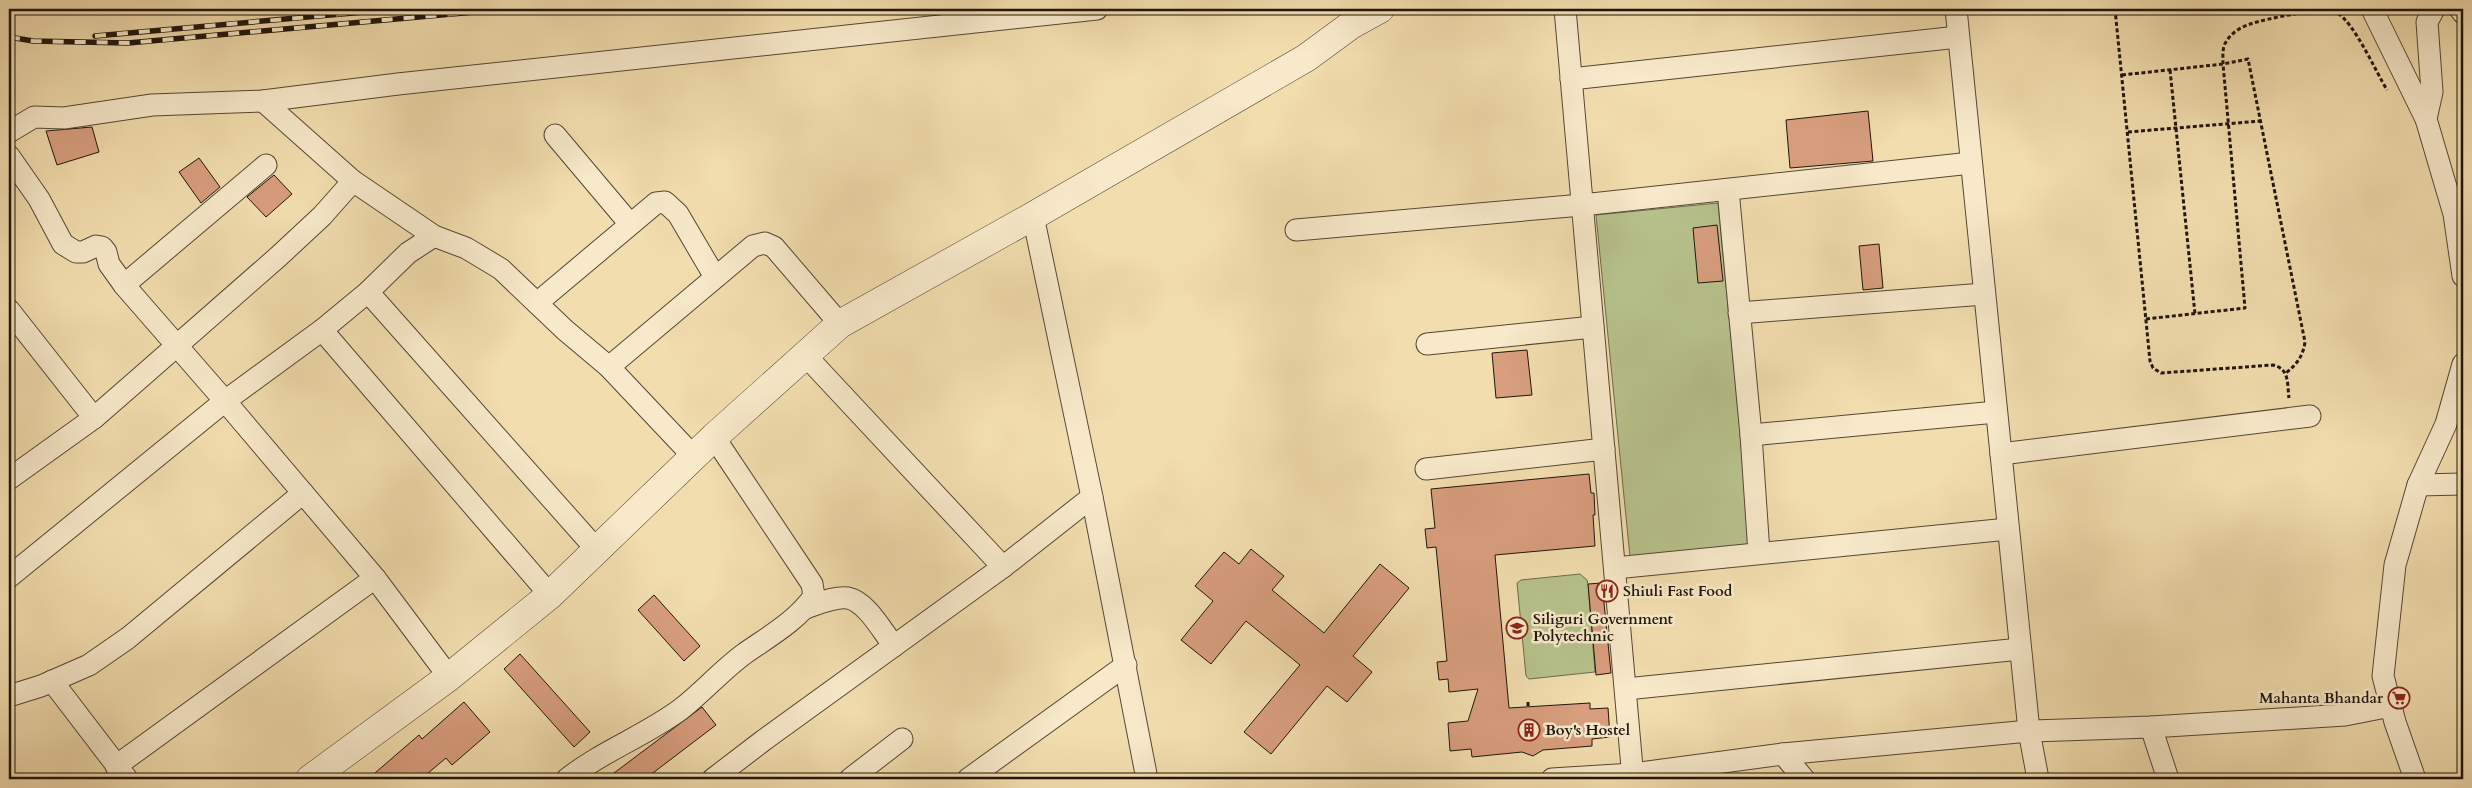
<svg xmlns="http://www.w3.org/2000/svg" width="2472" height="788" viewBox="0 0 2472 788" font-family="Cardo,serif">
<style>
.green{fill:#b7c28c;stroke:#6b6c4c}
.building{fill:#d89e7e;stroke:#1f150d}
.lines{fill:none;stroke-linecap:round;stroke-linejoin:round}
.minor-casing{stroke:#544735;stroke-width:23}
.tertiary-casing{stroke:#544735;stroke-width:29}
.path{stroke:#1f150d;stroke-width:3;stroke-dasharray:4 2.5;stroke-linecap:butt}
.minor{stroke:#f7e9ca;stroke-width:21}
.tertiary{stroke:#f7e9ca;stroke-width:28}
.rail-casing{stroke:#1f150d;stroke-width:5.5}
.rail{stroke:#f7e9ca;stroke-width:4;stroke-dasharray:11;stroke-linecap:butt}
.labels{text-anchor:middle;dominant-baseline:central;stroke-width:5;stroke-linejoin:round;paint-order:stroke}
.poi-label{font-size:15px;font-weight:bold;fill:#1f150d;stroke:#f7e9ca;text-anchor:start}
</style>
<rect width="100%" height="100%" fill="#f2ddae"/>
<filter id="stains"><feTurbulence type="fractalNoise" baseFrequency=".004" numOctaves="4"/><feColorMatrix values="0 0 0 0 .2 0 0 0 0 .09 0 0 0 0 .02 0 0 0 .5 -.17"/></filter>
<radialGradient id="worn" r=".72"><stop offset=".6" stop-color="#630" stop-opacity="0"/><stop offset="1" stop-color="#630" stop-opacity=".3"/></radialGradient>
<g class="green">
<polygon points="1718,203 1751,544 1630,557 1596,215"/>
<polygon points="1580,574 1587,580 1588,584 1595,672 1529,679 1526,676 1517,583 1521,580"/>
</g>
<g class="building">
<polygon points="1868,111 1873,161 1790,168 1786,120"/>
<polygon points="92,127 99,152 57,165 46,131"/>
<polygon points="199,158 220,187 201,203 179,172"/>
<polygon points="274,175 292,194 266,217 247,197"/>
<polygon points="1717,225 1723,281 1698,283 1693,228"/>
<polygon points="1879,244 1883,288 1863,290 1859,246"/>
<polygon points="1527,350 1532,395 1496,398 1492,353"/>
<polygon points="1589,474 1591,493 1594,493 1595,515 1593,515 1595,546 1495,555 1509,708 1590,703 1590,709 1608,708 1610,737 1592,739 1592,746 1543,750 1533,756 1522,752 1472,757 1471,749 1450,751 1448,723 1468,721 1478,689 1449,692 1448,679 1439,680 1437,662 1447,661 1436,547 1427,548 1425,529 1435,528 1431,489"/>
<polygon points="1251,549 1284,576 1272,590 1324,633 1380,564 1409,588 1353,656 1372,672 1347,702 1327,686 1271,754 1244,732 1300,665 1246,621 1211,664 1181,640 1213,601 1195,586 1224,552 1239,564"/>
<polygon points="1602,583 1611,673 1596,675 1588,584"/>
<polygon points="654,595 700,646 684,661 638,610"/>
<polygon points="520,654 590,732 574,747 504,669"/>
<polygon points="464,702 490,732 452,765 446,758 421,779 368,779 419,735 422,739"/>
<polygon points="702,707 716,725 645,779 606,779"/>
</g>
<g class="lines">
<g class="minor-casing">
<g id="minor">
<polyline points="1565,9 1633,779"/>
<polyline points="1956,9 2029,731 2038,779"/>
<polyline points="2372,9 2426,119 2454,214 2463,276"/>
<polyline points="2460,9 2463,13"/>
<polyline points="1571,79 1958,37"/>
<polyline points="263,101 353,181 434,236 466,248 501,269 565,330 609,367 693,456"/>
<polyline points="2426,119 2432,92 2427,22 2434,9"/>
<polyline points="9,132 34,117 64,118 152,105 263,101 398,84 1097,9"/>
<polyline points="555,135 630,224"/>
<polyline points="9,156 39,199 63,244 76,252 83,252 96,246 102,247 106,252 109,264 124,285 225,401 375,578 449,677"/>
<polyline points="1728,190 1751,435 1759,553"/>
<polyline points="1033,216 1092,497 1147,779"/>
<polyline points="1296,230 1582,205 1971,163"/>
<polyline points="124,285 266,165"/>
<polyline points="368,292 597,550"/>
<polyline points="537,303 656,203 665,202 678,214 715,277"/>
<polyline points="9,310 94,418"/>
<polyline points="1739,313 1984,294"/>
<polyline points="322,330 550,595"/>
<polyline points="1427,344 1593,327"/>
<polyline points="806,356 1003,567"/>
<polyline points="609,367 753,246 765,243 774,247 840,324"/>
<polyline points="1751,435 1996,412"/>
<polyline points="2001,454 2310,416"/>
<polyline points="1426,469 1604,449"/>
<polyline points="9,479 94,418 141,377 279,256 322,216 353,181"/>
<polyline points="2418,485 2463,484"/>
<polyline points="1615,568 2008,529"/>
<polyline points="9,577 225,401 322,330 368,292 408,253 434,236"/>
<path d="M806,608C818,604 834,596 848,598C867,602 882,631 894,646"/>
<polyline points="52,681 127,779"/>
<polyline points="1626,689 2020,649"/>
<polyline points="9,696 41,686 89,665 128,638 303,493"/>
<polyline points="2151,727 2168,779"/>
<polyline points="1783,754 1804,779"/>
<polyline points="116,766 375,578"/>
<path d="M567,779C602,751 645,736 681,709C703,692 721,671 744,654C768,637 797,621 814,596L812,584L714,437"/>
<polyline points="713,779 764,740 1003,567 1092,497"/>
<polyline points="850,779 902,739"/>
<polyline points="968,779 1126,665"/>
<polyline points="1552,779 1633,774 1783,754 2029,731 2151,727 2345,715 2391,706"/>
<polyline points="2415,779 2395,722 2383,676 2395,565 2418,485 2446,424 2463,364"/>
</g>
</g>
<g class="tertiary-casing">
<polyline id="tertiary" points="310,779 449,677 550,595 714,437 840,324 1033,216 1306,58 1351,25 1380,9"/>
</g>
<g class="path">
<path d="M2115,9L2150,361L2153,368L2161,373L2273,365C2290,369 2287,384 2289,398"/>
<polyline points="2170,70 2195,314"/>
<path d="M2122,75L2223,64L2248,59L2305,342C2303,356 2297,364 2286,373"/>
<polyline points="2128,132 2261,121"/>
<path d="M2146,319L2245,308L2223,64C2223,57 2222,47 2226,42C2231,33 2241,27 2250,24C2265,19 2325,6 2337,13C2354,22 2376,72 2387,90"/>
<polyline points="1528,702 1528,706"/>
</g>
<use href="#minor" class="minor"/>
<use href="#tertiary" class="tertiary"/>
<g class="rail-casing">
<g id="rail">
<polyline points="95,36 398,9"/>
<polyline points="9,37 33,41 128,43 508,9"/>
</g>
</g>
<use href="#rail" class="rail"/>
</g>
<defs>
<g id="restaurant-ring" transform="scale(1.125)"><circle r="9.5" fill="#f7e9ca" stroke="#8f2418" stroke-width="1.5"/><path d="M-5-6h1v4h1v-4h1v4h1v-4h1v5L-1.5 .5V6h-2V.5L-5-1ZM5-6V6H3V1.5H1.5Q1.5-4 5-6Z" fill="#8f2418"/></g>
<g id="university-ring" transform="scale(1.125)"><circle r="9.5" fill="#f7e9ca" stroke="#8f2418" stroke-width="1.5"/><path d="M0-5L7-2L0 1L-7-2ZM-4 1L0 2.5L4 1V4Q0 6-4 4Z" fill="#8f2418"/></g>
<g id="supermarket-ring" transform="scale(1.125)"><circle r="9.5" fill="#f7e9ca" stroke="#8f2418" stroke-width="1.5"/><path d="M-6-5.5h2.5l.6 2H6L4.5 2H-2.5L-4.4-4H-6ZM-1.5 3.2a1.3 1.3 0 1 0 .1 0ZM3 3.2a1.3 1.3 0 1 0 .1 0Z" fill="#8f2418"/></g>
<g id="building-ring" transform="scale(1.125)"><circle r="9.5" fill="#f7e9ca" stroke="#8f2418" stroke-width="1.5"/><path d="M-4-6H4V6H1V3H-1V6H-4ZM-2.5-4.3h1.7v1.8h-1.7ZM.8-4.3h1.7v1.8H.8ZM-2.5-1h1.7V.8h-1.7ZM.8-1h1.7V.8H.8Z" fill="#8f2418"/></g>
</defs>
<g fill-rule="evenodd">
<use href="#restaurant-ring" x="1607" y="591"/>
<use href="#university-ring" x="1517" y="628"/>
<use href="#supermarket-ring" x="2399" y="698"/>
<use href="#building-ring" x="1529" y="730"/>
</g>
<g class="labels">
<g class="poi-label">
<text x="1623" y="591">Shiuli Fast Food</text>
<text x="1533" y="619">Siliguri Government<tspan x="1533" dy="17">Polytechnic</tspan></text>
<text x="2383" y="698" text-anchor="end">Mahanta Bhandar</text>
<text x="1545" y="730">Boy's Hostel</text>
</g>
</g>
<rect width="2472" height="788" fill="none" stroke="#f2ddae" stroke-width="30"/>
<rect x="10" y="10" width="2452" height="768" fill="none" stroke="#1f150d" stroke-width="2.5"/>
<rect x="15" y="15" width="2442" height="758" fill="none" stroke="#1f150d"/>
<rect width="100%" height="100%" filter="url(#stains)"/>
<rect width="100%" height="100%" fill="url(#worn)"/>
</svg>
